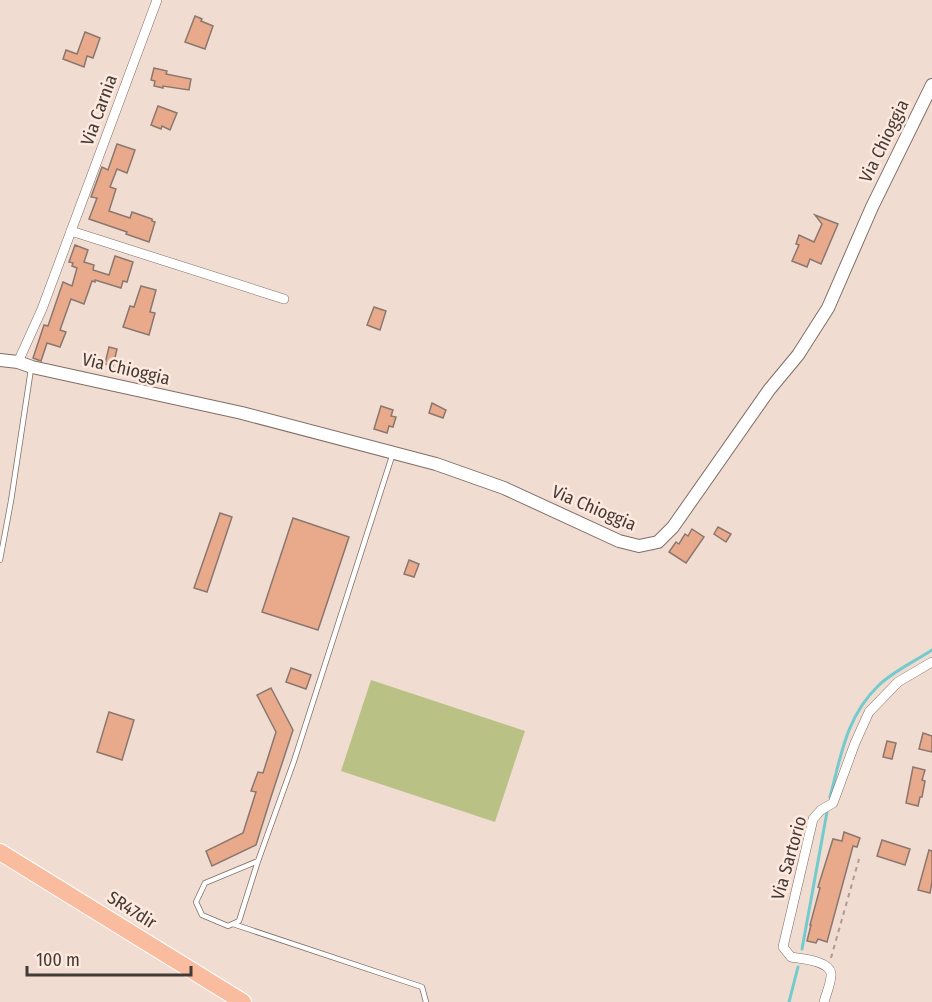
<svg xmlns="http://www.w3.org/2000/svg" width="932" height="1002" viewBox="0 0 932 1002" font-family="'Fira Sans Condensed',sans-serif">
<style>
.green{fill:#bac185}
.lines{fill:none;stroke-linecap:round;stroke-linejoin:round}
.stream{stroke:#73cbcd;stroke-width:3}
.building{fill:#e9aa8c;stroke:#8a776f;stroke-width:1.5}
.service-casing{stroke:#806e65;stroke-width:6}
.minor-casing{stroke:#806e65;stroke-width:10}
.tertiary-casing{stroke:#806e65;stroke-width:14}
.trunk-casing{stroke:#fff;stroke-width:18}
.path{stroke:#ac9c94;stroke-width:2;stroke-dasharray:4.5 4.5;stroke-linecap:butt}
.service{stroke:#fff;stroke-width:4.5}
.minor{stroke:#fff;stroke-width:9}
.tertiary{stroke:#fff;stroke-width:12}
.trunk{stroke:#fabc9e;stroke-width:16}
.labels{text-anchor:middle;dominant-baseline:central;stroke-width:5;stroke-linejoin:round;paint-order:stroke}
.street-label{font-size:18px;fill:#433b37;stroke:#fee9df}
</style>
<rect width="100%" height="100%" fill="#f1dcd2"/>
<polygon class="green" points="371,680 525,731 495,822 341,771"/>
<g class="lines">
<g class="stream">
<path d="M830,797C841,756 846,717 878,686C893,671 914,662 932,650"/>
<polyline points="802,949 827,812"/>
<polyline points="789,1002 798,967"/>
</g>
</g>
<g class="building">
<polygon points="195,16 202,19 201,21 213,26 205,49 185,42"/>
<polygon points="85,32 100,38 93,58 87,56 84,67 63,59 66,50 77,54"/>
<polygon points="154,68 167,71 166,74 191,79 189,90 163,86 163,88 154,86 155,81 151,80"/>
<polygon points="158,106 177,113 170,130 162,126 161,129 151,125"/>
<polygon points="117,144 135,150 127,173 117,169 110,187 116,189 109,211 130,218 132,212 152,219 152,221 155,222 149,242 126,234 127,232 89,219 97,198 91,197 102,167 108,170"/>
<polygon points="815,215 838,224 821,264 810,259 807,267 792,261 799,245 796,244 799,235 814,242 822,224"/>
<polygon points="75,245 88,250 84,262 94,265 93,270 109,275 115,256 133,262 127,282 123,281 121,288 95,280 95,282 92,281 84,304 71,299 60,330 66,332 60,347 47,343 41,361 33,358 44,325 48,326 63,282 72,286 77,268 72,266 73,263 69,262"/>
<polygon points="141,286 156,290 150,312 155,313 149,335 123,327 130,306 134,307"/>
<polygon points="374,307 386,311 380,330 367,325"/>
<polygon points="109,347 117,349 113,366 105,364"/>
<polygon points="432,403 446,410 443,418 429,413"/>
<polygon points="381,406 393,410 391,416 396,417 393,427 389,426 387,433 374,429"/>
<polygon points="220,513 232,517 207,592 194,588"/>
<polygon points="293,518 349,537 318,630 262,612"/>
<polygon points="718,527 731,534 726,542 714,534"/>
<polygon points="692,529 704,537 686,563 669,552 676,542 679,544 685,534 688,536"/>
<polygon points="409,560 419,564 414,577 404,574"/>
<polygon points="291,668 311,675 306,689 286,682"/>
<polygon points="271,688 293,730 271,797 256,845 212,866 206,851 243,833 256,792 251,791 258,772 263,773 276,732 257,695"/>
<polygon points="109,712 134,720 122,760 97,752"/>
<polygon points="923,733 932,736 932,752 919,749"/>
<polygon points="887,741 896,743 892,759 883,757"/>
<polygon points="913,767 925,770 922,780 925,781 922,797 920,797 918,806 906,803"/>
<polygon points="844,832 860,838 857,847 853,846 827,942 818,939 816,943 807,941 811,925 810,925 820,888 818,887 833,839 842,841"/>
<polygon points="882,840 910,849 905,865 877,856"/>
<polygon points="929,850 932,851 932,882 930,893 918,890"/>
</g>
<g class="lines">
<g class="service-casing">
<g id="service">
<polyline points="0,560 11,501 31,369"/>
<polyline points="258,861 239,921 228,926 202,915 196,902 205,883 258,861 294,761 393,453"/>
<polyline points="233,924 422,987 426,1002"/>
</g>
</g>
<g class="minor-casing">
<g id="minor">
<polyline points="71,231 284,299"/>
<polyline points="18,362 42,309 157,0"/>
<path d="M824,1002C826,994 832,981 831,973C828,960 801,959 791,957L783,947L813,819L821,810L833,803L855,743L869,712L898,682L932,662"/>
</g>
</g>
<g class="tertiary-casing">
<polyline id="tertiary" points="0,360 18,362 32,367 242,413 436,464 504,488 619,541 639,546 658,542 673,527 769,390 798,355 828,308 872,207 932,85"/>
</g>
<g class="trunk-casing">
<polyline id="trunk" points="0,852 243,1002"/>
</g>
<polyline class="path" points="831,958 859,859"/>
<use href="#service" class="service"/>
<use href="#minor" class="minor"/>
<use href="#tertiary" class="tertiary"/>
<use href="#trunk" class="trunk"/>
</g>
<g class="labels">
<g class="street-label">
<text transform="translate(99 110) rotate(-70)">Via Carnia</text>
<text transform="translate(884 141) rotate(-64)">Via Chioggia</text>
<text transform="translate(126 369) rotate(13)">Via Chioggia</text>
<text transform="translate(594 508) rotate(23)">Via Chioggia</text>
<text transform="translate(789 858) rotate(-74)">Via Sartorio</text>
<text transform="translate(132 910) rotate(32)">SR47dir</text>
</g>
</g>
<path d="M27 966v9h164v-9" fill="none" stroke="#433b37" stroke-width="3"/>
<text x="36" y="966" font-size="18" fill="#433b37" stroke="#fee9df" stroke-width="4.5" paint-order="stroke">100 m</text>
</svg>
